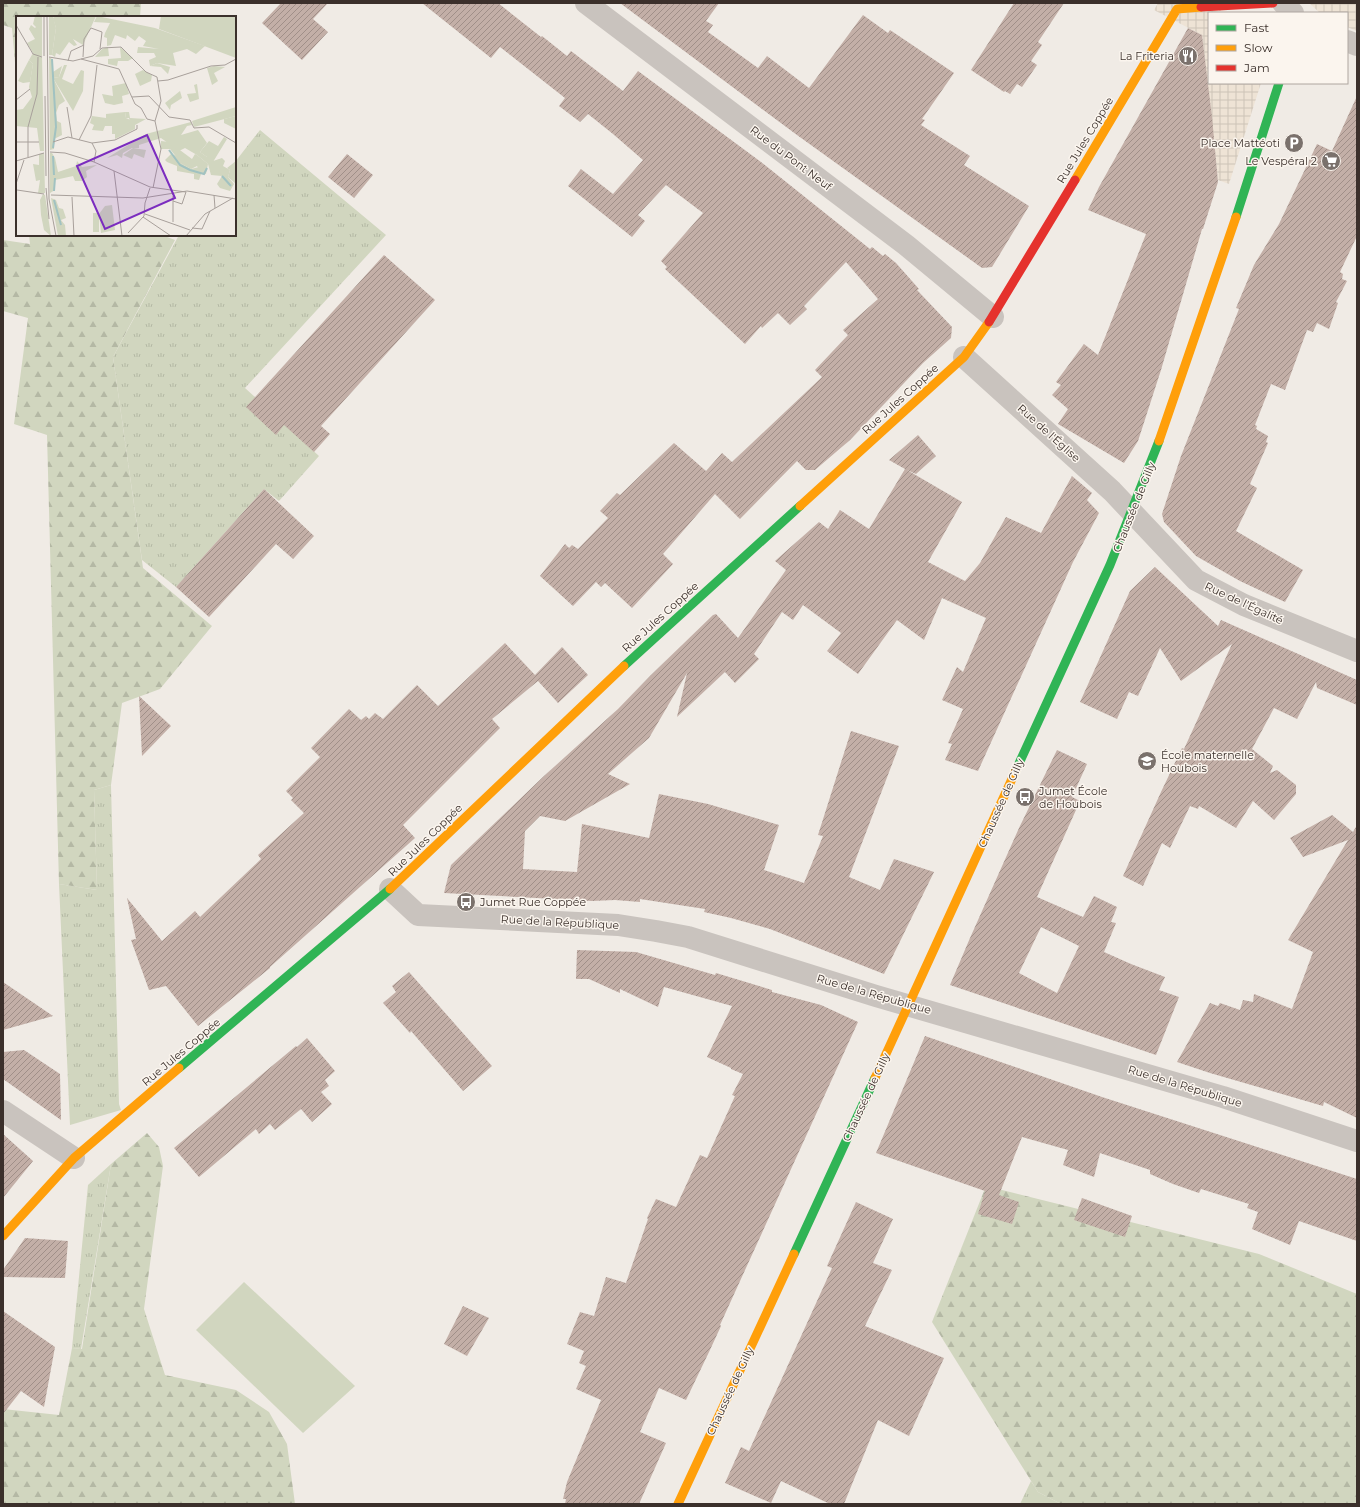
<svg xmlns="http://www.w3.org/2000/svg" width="1360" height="1507" viewBox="0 0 1360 1507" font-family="Montserrat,sans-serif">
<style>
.grass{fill:url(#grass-tufts)}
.forest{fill:url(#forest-firs)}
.pitch{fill:#d1d6bf}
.plaza{fill:url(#plaza-grid)}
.building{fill:url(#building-hatch);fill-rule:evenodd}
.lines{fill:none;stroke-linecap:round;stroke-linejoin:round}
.street{stroke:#c9c3be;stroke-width:22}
.fast{stroke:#30b455;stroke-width:9}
.slow{stroke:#ff9f0a;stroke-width:9}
.jam{stroke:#e5322d;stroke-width:9}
.labels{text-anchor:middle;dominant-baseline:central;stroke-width:3;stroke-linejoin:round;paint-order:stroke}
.poi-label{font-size:11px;fill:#3b302b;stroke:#fbf5ee;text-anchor:end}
.street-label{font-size:11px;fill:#3b302b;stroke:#fbf5ee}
.inset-river{fill:none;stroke:#a1c2c1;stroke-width:2}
.inset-road{fill:none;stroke:#a8a09b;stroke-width:1}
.view{fill:#7b2cbf;fill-opacity:0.15;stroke:#7b2cbf;stroke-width:2}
.inset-edge{fill:none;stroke:#3b302b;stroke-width:2}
</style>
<defs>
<pattern id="grass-tufts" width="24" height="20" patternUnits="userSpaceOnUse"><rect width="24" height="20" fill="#d1d6bf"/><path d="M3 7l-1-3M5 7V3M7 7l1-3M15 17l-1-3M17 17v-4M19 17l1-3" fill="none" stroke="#b4b8a4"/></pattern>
<pattern id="forest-firs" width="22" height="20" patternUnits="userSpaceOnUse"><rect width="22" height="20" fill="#d1d6bf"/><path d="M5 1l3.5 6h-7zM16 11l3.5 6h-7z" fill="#b4b8a4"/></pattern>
<pattern id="plaza-grid" width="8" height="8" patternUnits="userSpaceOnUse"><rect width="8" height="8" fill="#eee3d5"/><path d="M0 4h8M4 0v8" fill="none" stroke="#cdc3b7"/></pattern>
<pattern id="building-hatch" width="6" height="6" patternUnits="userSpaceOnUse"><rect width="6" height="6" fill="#c3afa7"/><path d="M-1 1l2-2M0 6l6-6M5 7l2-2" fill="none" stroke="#a08f88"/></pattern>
</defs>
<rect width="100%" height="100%" fill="#f0ebe5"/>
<g class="grass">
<polygon points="260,130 386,235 245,388 319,456 279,501 264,489 176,587 142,560 113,357 179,235 235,235 235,162"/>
<polygon points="111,785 119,1104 121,1110 70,1125 59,884 97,890 94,790"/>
<polygon points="111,1164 81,1349 72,1348 88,1185"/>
<polygon points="1031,1481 1038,1492 1061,1504 1020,1504"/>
</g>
<g class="forest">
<polygon points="3,3 141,3 140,17 17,17 17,86 12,28 3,25"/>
<polygon points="29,235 162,235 175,240 113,357 143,568 212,626 160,689 122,703 111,785 94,790 97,890 59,884 47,435 14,424 28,318 3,311 3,240 30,244"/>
<polygon points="147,1133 159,1147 163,1166 144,1309 165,1375 236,1390 269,1412 287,1444 295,1504 3,1504 3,1409 59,1415 72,1348 82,1349 111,1164"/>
<polygon points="986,1186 1259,1254 1357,1294 1357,1504 1061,1504 1038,1492 932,1322"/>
</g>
<polygon class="pitch" points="244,1282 355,1386 303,1433 196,1330"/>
<g class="plaza">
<polygon points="1158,3 1263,3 1209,13 1209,83 1261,83 1229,184 1218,180 1202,35 1154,10"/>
<polygon points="1309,3 1357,3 1357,31 1347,27 1347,13 1320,13"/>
</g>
<g class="building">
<polygon points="281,3 328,3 313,19 328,32 302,60 262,23"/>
<polygon points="422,3 498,3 541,37 542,36 567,56 571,51 623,91 638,71 761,162 870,249 872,247 883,256 885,254 896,263 919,289 917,290 952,327 951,338 923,363 850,440 815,470 806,470 797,461 740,519 715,494 663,554 673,564 632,608 605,583 601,587 596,582 573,606 540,576 565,544 569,548 572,545 578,549 608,518 600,511 617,493 620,495 674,443 706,471 722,453 732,462 822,377 815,370 848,335 843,330 878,299 846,262 804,306 807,309 790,325 778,313 762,328 761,326 745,344 665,269 667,267 661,261 703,213 666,185 638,215 645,221 632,237 568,186 581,169 613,194 643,160 613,134 588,114 580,122 559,106 565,98 500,47 491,58"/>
<polygon points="620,3 719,3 706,21 713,25 708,32 758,68 767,56 809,88 863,15 888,33 890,30 954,73 922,119 925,120 921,125 970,156 964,165 1029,206 992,267 982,268 797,135"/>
<polygon points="1014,3 1064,3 1038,42 1042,45 1031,61 1037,65 1022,87 1017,84 1010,94 1005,91 1004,92 971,70"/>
<polygon points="1188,28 1202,35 1212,117 1218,182 1203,229 1202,229 1161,370 1138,441 1124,463 1058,424 1068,409 1052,395 1061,385 1056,382 1084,344 1098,355 1146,234 1088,210 1099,187"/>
<polygon points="1357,96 1357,236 1340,272 1343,274 1342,279 1347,281 1336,302 1338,303 1329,329 1317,323 1313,332 1307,330 1285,390 1271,384 1255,425 1257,426 1256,429 1268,436 1266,442 1268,443 1250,484 1257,488 1236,531 1303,570 1285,602 1240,581 1196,556 1164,522 1162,514 1181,456 1239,309 1236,308 1254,265 1279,224 1317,144 1332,151"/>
<polygon points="347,154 373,175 354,198 328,177"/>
<polygon points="384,255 435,300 321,426 330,434 314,452 284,425 276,435 246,407"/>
<polygon points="918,435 936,456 916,474 907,470 962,502 928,562 965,581 980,563 1006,517 1041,533 1072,476 1092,493 1087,500 1099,513 1073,562 978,771 945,760 952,744 948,743 963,709 942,700 957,667 963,672 986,618 942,598 924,640 897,620 858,674 827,651 841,633 803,605 793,620 782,612 754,654 759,659 735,683 725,672 677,717 687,673 649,738 608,774 630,784 565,821 540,816 525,831 523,869 577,872 582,824 649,838 659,794 708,804 779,825 764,870 804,883 823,836 818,835 851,731 899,746 849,877 880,890 894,859 934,872 884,974 770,929 731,918 704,912 705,909 640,899 640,902 615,900 592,901 444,893 451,865 544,776 618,709 651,675 713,615 716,614 738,638 786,570 775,561 819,522 828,529 840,510 869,529 905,469 889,460"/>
<polygon points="264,489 314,536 293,559 276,544 209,617 176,587"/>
<polygon points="1155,567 1218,626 1221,620 1357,680 1357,705 1317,688 1316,682 1297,719 1274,708 1252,749 1273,766 1270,773 1277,770 1296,785 1296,794 1274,820 1253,801 1236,828 1199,806 1198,809 1190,806 1170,848 1162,843 1143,886 1123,876 1161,792 1182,748 1184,749 1232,644 1181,681 1160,648 1138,696 1129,692 1117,719 1080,702 1130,591"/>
<polygon points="505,643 535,675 562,647 588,675 558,703 538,681 492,719 500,728 403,825 415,838 270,967 270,968 198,1026 166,986 149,990 131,940 136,939 127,898 162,941 195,911 200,917 261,859 258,855 304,813 291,800 293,798 286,791 320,757 311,748 349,709 361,720 366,716 369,719 375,713 383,719 417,685 438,706"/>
<polygon points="139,696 171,726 142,756"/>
<path d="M1057,750L1087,764L1072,797L1080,801L1037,897L1083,917L1094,896L1117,907L1111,922L1116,923L1104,952L1131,964L1165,977L1159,990L1179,997L1156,1055L950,985L970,938L1019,828ZM1041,927L1079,946L1057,993L1019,973Z"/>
<polygon points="1332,815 1353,832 1357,825 1357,1118 1324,1102 1323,1106 1210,1073 1177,1062 1210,1003 1218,1006 1220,1003 1240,1010 1243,1000 1253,1002 1254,994 1292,1009 1313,952 1288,940 1348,840 1303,857 1290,838"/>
<polygon points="577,950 636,952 715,975 716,973 772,990 772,992 821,1005 858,1022 720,1325 721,1326 709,1352 686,1400 659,1388 640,1432 666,1443 639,1504 565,1504 566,1499 563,1499 567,1482 601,1400 576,1389 586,1366 579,1363 584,1351 567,1344 580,1312 594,1316 606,1277 626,1283 648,1219 647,1218 656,1199 676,1207 700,1155 707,1158 735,1096 732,1095 743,1074 731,1069 731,1068 707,1057 732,1006 664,987 658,1007 620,989 620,993 589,979 576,979"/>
<polygon points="409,972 492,1066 463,1091 411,1031 410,1033 383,1003 396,992 392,986"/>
<polygon points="3,982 53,1016 3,1030"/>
<polygon points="925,1036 1102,1097 1357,1179 1357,1241 1299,1221 1290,1245 1252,1229 1258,1212 1247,1208 1249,1204 1201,1189 1199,1193 1173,1184 1150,1174 1150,1170 1100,1153 1094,1177 1063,1165 1068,1150 1022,1137 999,1195 1019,1202 1012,1224 978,1214 985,1191 876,1153"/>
<polygon points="307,1038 335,1071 325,1080 329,1086 321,1092 332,1104 312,1122 301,1109 275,1130 270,1124 259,1134 256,1129 199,1177 174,1148 296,1046 297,1047"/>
<polygon points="24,1050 60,1074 61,1120 3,1079 3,1052"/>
<polygon points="3,1134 33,1161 3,1198"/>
<polygon points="1082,1198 1132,1216 1125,1237 1074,1220"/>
<polygon points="856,1202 893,1219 873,1263 892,1270 865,1326 944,1358 909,1436 878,1420 844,1504 830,1504 781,1481 771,1503 725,1483 741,1447 749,1451 768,1409 832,1268 827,1266"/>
<polygon points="25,1238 68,1241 65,1278 3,1277 3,1270"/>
<polygon points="463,1306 489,1318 467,1356 444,1344"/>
<polygon points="3,1311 55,1347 44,1407 21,1391 3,1414"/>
</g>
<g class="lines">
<g class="street">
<polyline points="586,3 906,245 993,317"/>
<polyline points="1283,3 1293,13"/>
<polyline points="1347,41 1357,45"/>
<polyline points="964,357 1112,491 1196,580 1244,605 1357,651"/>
<polyline points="390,889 418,915 618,925 656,931 688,937 876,996 1223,1097 1357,1141"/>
<polyline points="3,1111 74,1158"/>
</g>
<g class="fast">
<polyline points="1236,217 1279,83"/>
<polyline points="624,666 800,506"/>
<polyline points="1016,770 1110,565 1159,441"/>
<polyline points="179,1068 390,889"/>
<polyline points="794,1254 875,1078"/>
</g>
<g class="slow">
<polyline points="1075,180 1177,9 1201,7"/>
<polyline points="1159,441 1236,217"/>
<polyline points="800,506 964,357 989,322"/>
<polyline points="390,889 624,666"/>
<polyline points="875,1078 1016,770"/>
<polyline points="3,1236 74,1158 179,1068"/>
<polyline points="678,1504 794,1254"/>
</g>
<g class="jam">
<polyline points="1201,7 1273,3"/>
<polyline points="989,322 1075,180"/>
</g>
</g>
<defs>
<g id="restaurant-disc" transform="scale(1)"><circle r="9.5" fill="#7a716c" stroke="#fbf5ee"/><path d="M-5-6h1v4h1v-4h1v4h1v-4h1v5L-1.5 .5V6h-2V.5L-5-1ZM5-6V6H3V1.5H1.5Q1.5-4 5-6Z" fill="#fff"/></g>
<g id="parking-disc" transform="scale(1)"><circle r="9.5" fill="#7a716c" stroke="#fbf5ee"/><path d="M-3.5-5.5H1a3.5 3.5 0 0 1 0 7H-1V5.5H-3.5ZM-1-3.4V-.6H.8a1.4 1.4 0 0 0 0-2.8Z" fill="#fff"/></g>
<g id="supermarket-disc" transform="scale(1)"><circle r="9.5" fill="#7a716c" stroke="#fbf5ee"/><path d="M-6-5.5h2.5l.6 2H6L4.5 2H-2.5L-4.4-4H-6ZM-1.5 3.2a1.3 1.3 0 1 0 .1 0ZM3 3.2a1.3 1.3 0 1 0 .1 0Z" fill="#fff"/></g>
<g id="school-disc" transform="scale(1)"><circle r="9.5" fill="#7a716c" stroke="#fbf5ee"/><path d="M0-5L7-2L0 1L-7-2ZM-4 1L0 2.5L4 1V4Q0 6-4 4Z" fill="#fff"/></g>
<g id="bus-disc" transform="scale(1)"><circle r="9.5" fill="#7a716c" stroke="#fbf5ee"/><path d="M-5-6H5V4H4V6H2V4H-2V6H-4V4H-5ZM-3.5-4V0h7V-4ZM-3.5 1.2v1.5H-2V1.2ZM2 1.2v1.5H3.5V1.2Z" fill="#fff"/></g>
</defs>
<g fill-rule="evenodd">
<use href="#restaurant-disc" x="1188" y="56"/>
<use href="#parking-disc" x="1294" y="143"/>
<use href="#supermarket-disc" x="1331" y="161"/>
<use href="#school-disc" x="1147" y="761"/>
<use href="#bus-disc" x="1025" y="797"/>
<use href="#bus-disc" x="466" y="902"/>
</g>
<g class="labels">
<g class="poi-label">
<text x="1174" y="56">La Friteria</text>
<text x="1280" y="143">Place Mattéoti</text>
<text x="1317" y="161">Le Vespéral 2</text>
<text x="1161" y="755" text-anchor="start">École maternelle<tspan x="1161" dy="13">Houbois</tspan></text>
<text x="1039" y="791" text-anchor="start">Jumet École<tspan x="1039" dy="13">de Houbois</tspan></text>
<text x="480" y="902" text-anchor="start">Jumet Rue Coppée</text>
</g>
<g class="street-label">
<text transform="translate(1085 140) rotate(-59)">Rue Jules Coppée</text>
<text transform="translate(791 158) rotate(37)">Rue du Pont Neuf</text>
<text transform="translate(900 399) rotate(-42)">Rue Jules Coppée</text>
<text transform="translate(1049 433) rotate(42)">Rue de l'Église</text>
<text transform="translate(1134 507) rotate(-68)">Chaussée de Gilly</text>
<text transform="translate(1244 603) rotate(25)">Rue de l'Égalité</text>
<text transform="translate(660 617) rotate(-42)">Rue Jules Coppée</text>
<text transform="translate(1001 803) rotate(-66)">Chaussée de Gilly</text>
<text transform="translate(425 840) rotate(-44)">Rue Jules Coppée</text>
<text transform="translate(560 922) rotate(3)">Rue de la République</text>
<text transform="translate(874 994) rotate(16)">Rue de la République</text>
<text transform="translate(181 1052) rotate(-40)">Rue Jules Coppée</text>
<text transform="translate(1185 1086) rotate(17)">Rue de la République</text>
<text transform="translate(866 1097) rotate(-65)">Chaussée de Gilly</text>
<text transform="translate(730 1391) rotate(-65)">Chaussée de Gilly</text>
</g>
</g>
<g transform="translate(16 16)">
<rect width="220" height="220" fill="#f0ebe5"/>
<path d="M40,0H80L67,29L57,23L61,29L58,30L53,26L44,39L40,37L39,41L36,39L40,12L37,2ZM81,0L139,12L189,30L180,38L171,33L157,37L160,50L141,47L134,50L133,44L140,41L138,37H121L122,31L143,33L127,30L130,25L123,20L119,25L111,19L110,23L99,19L95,29L91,30V22L88,21L89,17L94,7L78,6ZM92,31L93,40L79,41L86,33ZM104,31L117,42L112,45H102L101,50L92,48V43L105,42ZM13,44L17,48L14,66L7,67L2,65ZM48,49H51L46,63L57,68L65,54L68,55L67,75L57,95L37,62L43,61ZM198,50L209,51L198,57L202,65L196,69L191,52ZM127,54L136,59L135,65L124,70L119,58ZM110,67L113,78L106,80L107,87L98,89L89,87L86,78L97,80L96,70ZM181,68L183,83L174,86L171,78L180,77L178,69ZM109,96L110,102L119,106V113L99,123V118H96V110H89L87,115L76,114L78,109L74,107L76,100L90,102V98ZM220,100V113L208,107V103ZM208,121L211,123L197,146V141H191L184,136L193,125L202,130ZM145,125L153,126L176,143L179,138L181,139L192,148L190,158H185L181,150L175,153L166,148L154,133H145ZM117,132L130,134L128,142L118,138L116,143L107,139ZM220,145V168L212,161L214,154L211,152ZM77,197H83V216H77Z" fill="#d1d6bf"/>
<path d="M19,0H26V40H23L26,41L28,135H24L21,112L0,110V94L7,93L16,81L13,71L17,48L13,44L17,37L11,27L19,23L13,13L15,9L19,12L20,11L17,8ZM33,0H37L40,12L36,39H33ZM33,41L36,43L37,56L46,50L43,61L37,62L49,85L43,89L40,97L41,105L45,107L46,119L38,123V133L34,134ZM141,47L154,51L152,58L145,51L134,50ZM164,75L166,82L155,89L154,94L149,87ZM220,91V100L178,111L176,105ZM109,96H113L114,102L130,103L119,109V106H114L113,102H110ZM175,106L176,109L171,110L165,119L182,114L191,127L184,136L191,141H197V145L206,142L209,145L207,150L214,154L212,161L218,168L214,175L204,172L201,168L206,160L195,159L192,148L181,139L169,132L163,135L145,122L123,129V132H116L107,137L106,142L101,139L91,142L130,118ZM28,137L29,177H22L24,164L20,165L17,148L23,149V138ZM34,137H36L39,142L42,156L60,150L61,145L66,151L81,149L70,155L71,161L66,165H59L57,160L39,164V174L34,177ZM155,138L161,140L166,148L175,153L183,151L185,158L183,164L178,163V158L161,155V150L151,146L149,144ZM27,178L29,179L35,220L28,214L25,199L24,184ZM35,182L40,184L43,192L47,193L50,202L45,204L49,209L50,220H42ZM96,189L99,214L85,217L83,198L89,190Z" fill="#d1d6bf"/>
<path d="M145,0H220V42L143,13Z" fill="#d1d6bf"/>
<path class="inset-river" d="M36,43L40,111L37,132M153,134L164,149L174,154L188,158L191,152M37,140L38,159M206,160L215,170M38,175L39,162M38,184L45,209"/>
<path class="inset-road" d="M28,0V40M31,0L33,183L40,220M0,9L17,38L26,41M77,40L86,32L105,31L130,56L141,61L145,85L139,105L145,133L137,172M33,41L57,45L77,40M67,41L68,23L75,12L86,16L84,33M65,43L103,53L119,88L125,92L131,103L139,105M52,45L55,35L68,29M142,65L152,64L195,50L209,49L220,43M29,80L30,160M116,81L133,80L153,101L174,104L178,112L193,111L220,127M0,84L14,73M51,91L56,122M63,124L75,100L81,49M0,126H23M37,126L52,121L76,127L99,124L121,113V109M76,127L80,135L78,146M34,136L49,137L78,146L134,171L155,174L157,179M12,141V111L21,78L22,41M0,145L28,137M98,155L106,220M0,168L8,144M30,172L33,203M1,174L28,178M155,174L170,176L166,188L157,185M35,179L127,182L171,175L220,183M198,179L199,192M157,180V206M56,181L58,220M129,198L174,214M127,201L155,220M176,212L186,213L194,195M112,217L128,200L129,187L134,172M170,220L189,198L217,182"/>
<path class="view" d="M131,119L159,182L89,213L61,150Z"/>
<rect width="220" height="220" class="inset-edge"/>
</g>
<rect width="1360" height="1507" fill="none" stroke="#3b302b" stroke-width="8"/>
<rect x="1208" y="12" width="140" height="72" fill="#fbf5ee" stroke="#aea6a0"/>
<rect x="1216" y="25" width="20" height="6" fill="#30b455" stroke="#aea6a0"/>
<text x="1244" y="32" font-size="12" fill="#3b302b">Fast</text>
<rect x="1216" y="45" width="20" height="6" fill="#ff9f0a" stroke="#aea6a0"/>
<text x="1244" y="52" font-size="12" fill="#3b302b">Slow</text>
<rect x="1216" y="65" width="20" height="6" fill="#e5322d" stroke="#aea6a0"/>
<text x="1244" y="72" font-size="12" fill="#3b302b">Jam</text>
</svg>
